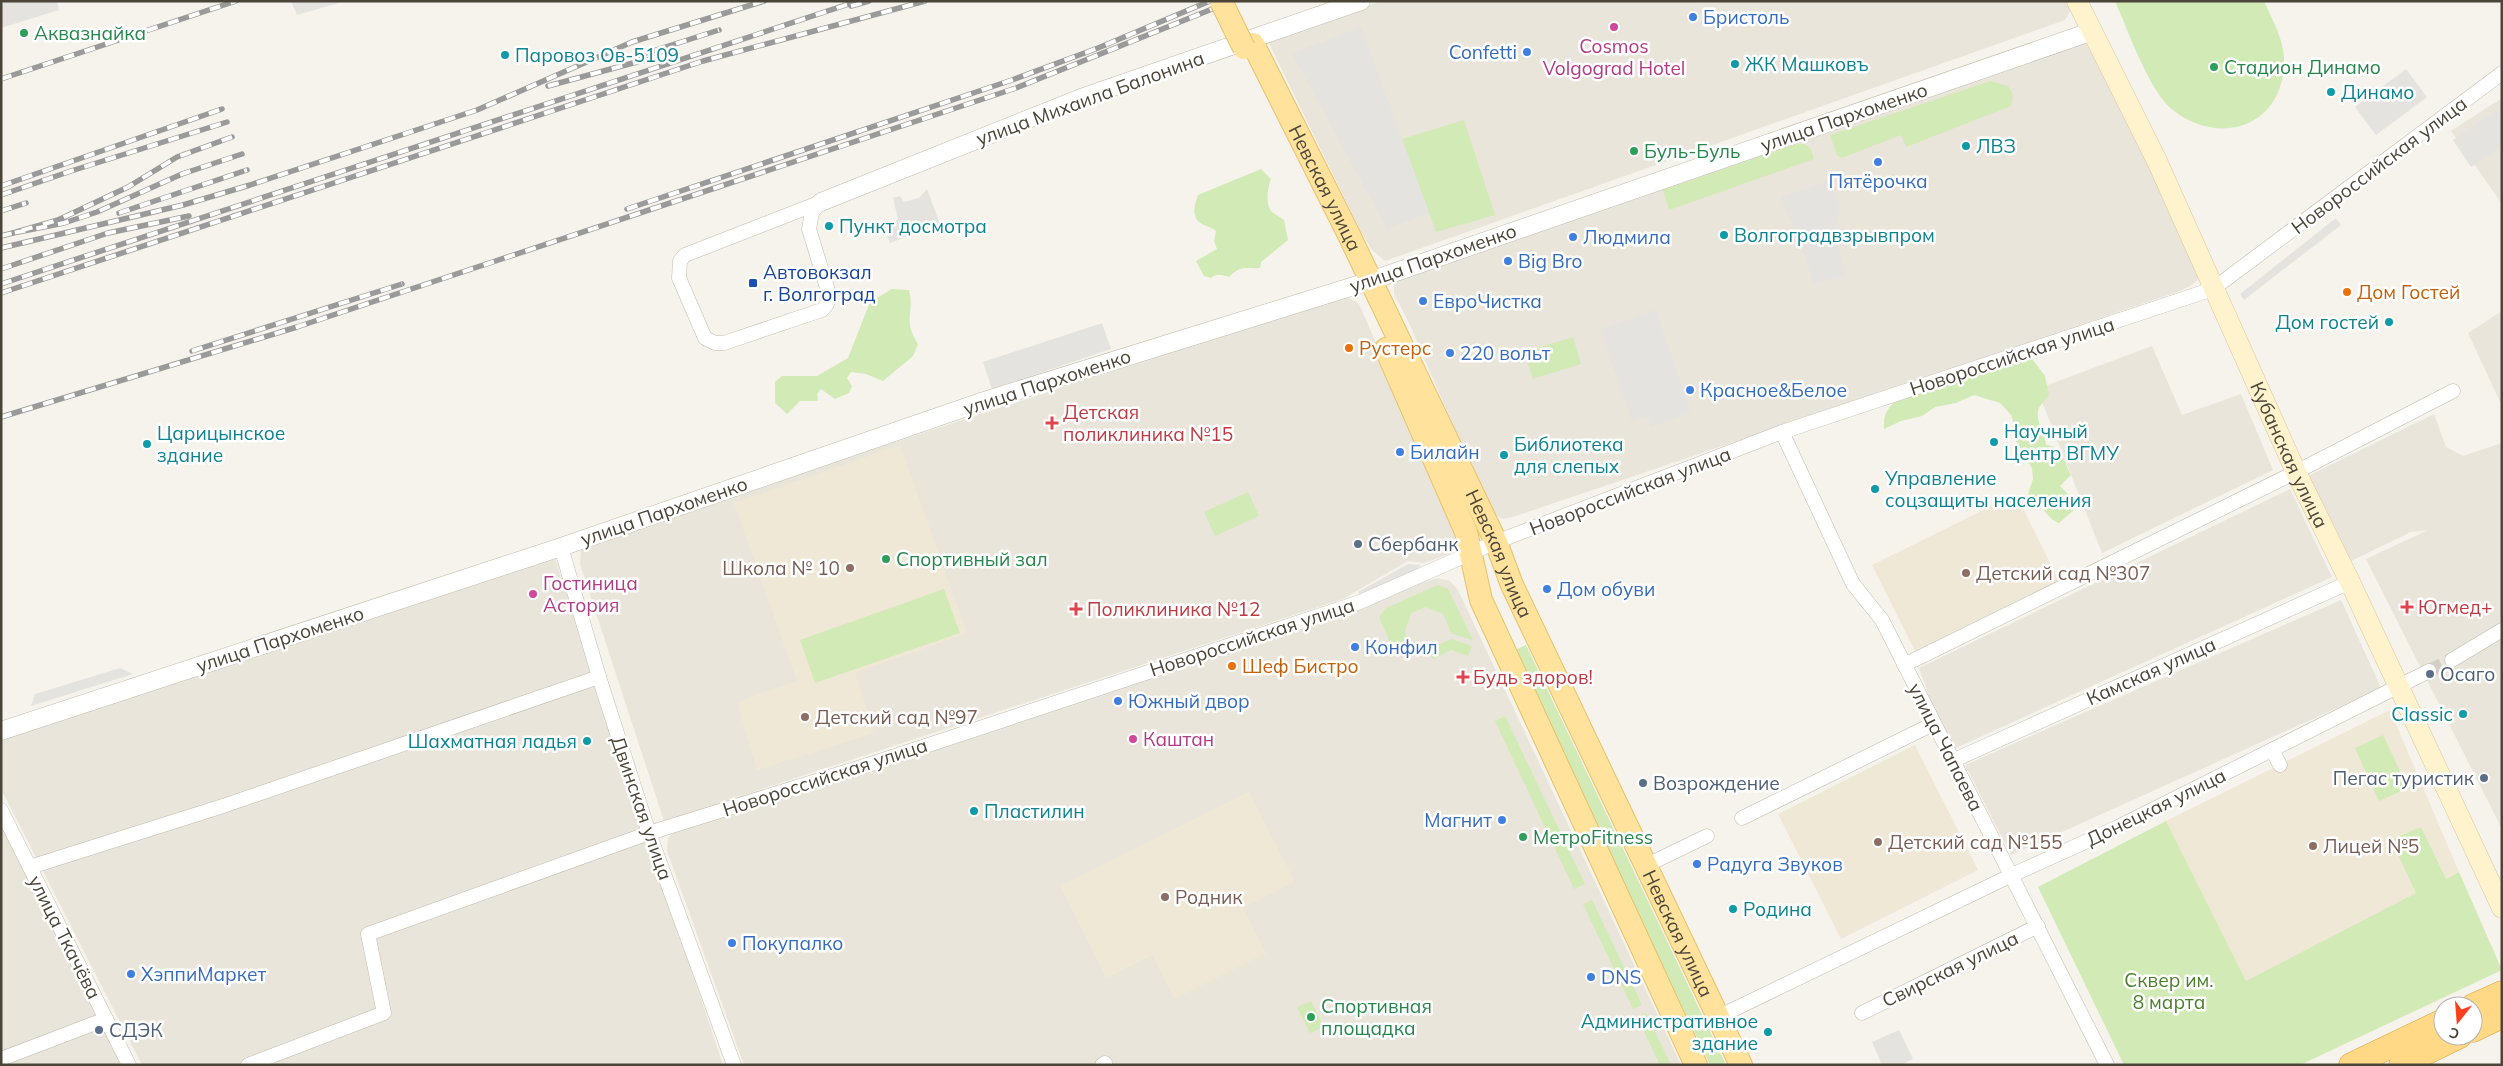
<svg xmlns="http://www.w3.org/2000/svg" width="2503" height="1066" viewBox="0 0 2503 1066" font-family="Mulish,sans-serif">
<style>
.residential{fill:#eae5da}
.education{fill:#efe8d6}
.green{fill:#d2eab5}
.parking{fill:#e5e3e0}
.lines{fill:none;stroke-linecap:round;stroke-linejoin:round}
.minor-tunnel{stroke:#d4d0c8;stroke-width:14;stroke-dasharray:14 7;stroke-linecap:butt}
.minor-casing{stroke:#c2bbae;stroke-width:15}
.tertiary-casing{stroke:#c2bbae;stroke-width:19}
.secondary-casing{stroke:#d6c79b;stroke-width:21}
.primary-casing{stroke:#e6c16a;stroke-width:24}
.trunk-casing{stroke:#e0a43c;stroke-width:25}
.minor{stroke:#fff;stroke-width:14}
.tertiary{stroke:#fff;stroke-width:18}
.secondary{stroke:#fff3cd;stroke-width:20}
.primary{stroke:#ffe39c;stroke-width:22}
.trunk{stroke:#ffd985;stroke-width:24}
.rail-casing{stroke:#9a9a9a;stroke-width:5.5}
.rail{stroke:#fff;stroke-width:4;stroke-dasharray:11;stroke-linecap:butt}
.primary-bridge-casing{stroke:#e6c16a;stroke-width:24;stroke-linecap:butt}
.primary-bridge{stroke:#ffe39c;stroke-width:22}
.shop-dot{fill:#3f7fe0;stroke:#fff;stroke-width:2}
.hotel-dot{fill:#d1479c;stroke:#fff;stroke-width:2}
.leisure-dot{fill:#2e9e5b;stroke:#fff;stroke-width:2}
.culture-dot{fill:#0f9aa8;stroke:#fff;stroke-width:2}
.transit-dot{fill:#1a4fb4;stroke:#fff;stroke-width:2}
.food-dot{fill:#e8710a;stroke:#fff;stroke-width:2}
.health-dot{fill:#e0444e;stroke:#fff;stroke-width:2}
.service-dot{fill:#5c6f8a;stroke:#fff;stroke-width:2}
.education-dot{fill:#8d6e63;stroke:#fff;stroke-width:2}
.labels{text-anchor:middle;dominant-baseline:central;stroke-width:5;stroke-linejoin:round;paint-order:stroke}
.shop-label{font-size:19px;fill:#366cbe;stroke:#fff;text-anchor:start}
.leisure-label{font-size:19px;fill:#27864d;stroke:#fff;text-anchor:start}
.hotel-label{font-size:19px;fill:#b23c85;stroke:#fff;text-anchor:start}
.culture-label{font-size:19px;fill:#0d838f;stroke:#fff;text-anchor:start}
.street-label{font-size:19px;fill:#4b4439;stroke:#fff}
.transit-label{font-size:19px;fill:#164399;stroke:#fff;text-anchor:start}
.food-label{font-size:19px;fill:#c56008;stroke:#fff;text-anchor:start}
.health-label{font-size:19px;fill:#be3a42;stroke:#fff;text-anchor:start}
.service-label{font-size:19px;fill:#4e5e75;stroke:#fff;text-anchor:start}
.education-label{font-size:19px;fill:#785e54;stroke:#fff;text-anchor:start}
.park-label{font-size:19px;fill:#4a7f2a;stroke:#fff}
</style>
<rect width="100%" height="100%" fill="#f6f3ec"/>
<g class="residential">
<polygon points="1382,1 2069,1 2071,10 2065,20 1385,261 1372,250 1360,230 1267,39"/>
<polygon points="2081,43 2092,46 2099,54 2200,277 2192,285 2180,291 1513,517 1502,519 1491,513 1408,321 1394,294 1394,283 1406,272"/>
<polygon points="2502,98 2502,204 2451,131"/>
<polygon points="1345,295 1359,304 1453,518 1457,543 1451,553 1424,563 1408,561 1343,599 664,821 580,564 581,549 595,540"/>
<polygon points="2502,311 2502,406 2468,333"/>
<polygon points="2152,346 2182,415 2241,394 2273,470 2102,553 2037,389"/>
<polygon points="2434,414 2446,447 2463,456 2502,443 2502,829 2366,559 2428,530 2411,532 2347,563 2304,478"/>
<polygon points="2290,489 2332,577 1949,751 1919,668"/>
<polygon points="555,558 723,1065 142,1065 1,789 1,740"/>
<polygon points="1437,578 1450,581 1458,590 1681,1065 744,1065 667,851 668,838 675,831"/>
<polygon points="2341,600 2381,688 2011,855 1965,765"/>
<polygon points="1,818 123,1065 1,1065"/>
</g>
<g class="education">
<polygon points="900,445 967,633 855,673 874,733 757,770 737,702 797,681 734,503"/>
<polygon points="2016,494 2059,581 1915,651 1872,565"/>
<polygon points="2390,710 2459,872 2246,981 2166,821"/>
<polygon points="1915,745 1978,870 1841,939 1778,814"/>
<polygon points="1249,792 1295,882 1243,908 1266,953 1174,999 1152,955 1106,978 1060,886"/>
</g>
<g class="green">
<path d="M2115,1H2264C2272,19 2283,38 2284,58C2286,124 2223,148 2174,111C2149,92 2128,30 2115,1Z"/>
<polygon points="1990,81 2008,86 2013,95 2011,106 1906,147 1901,135 1842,158 1837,155 1830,135"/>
<polygon points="1464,120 1495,215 1436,232 1402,139"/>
<polygon points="1797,144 1805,144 1811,149 1814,159 1669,210 1663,190"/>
<path d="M1261,169L1271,179C1268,187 1265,203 1271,211C1274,214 1280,217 1284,220L1288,240L1261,262L1260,268C1245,269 1241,265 1229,277C1222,275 1217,273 1211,278L1204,276L1196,261L1217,249L1214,241L1216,231C1212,227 1207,227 1202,224C1191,218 1194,205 1198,195Z"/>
<path d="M892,289L909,290C915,314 902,319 918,344L913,356L883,381L866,374L851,372L847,378L852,386L849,393L835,399L821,389L817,394L818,401H800L787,414L775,403V382L782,376H817L848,358L870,302Z"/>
<polygon points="1573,337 1581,364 1533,379 1524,352"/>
<path d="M2030,356L2045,376L2049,395C2046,399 2041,404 2039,408C2034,420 2045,433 2046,445C2064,447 2063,461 2071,475L2060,486L2072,498L2074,510L2059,523C2045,518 2041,501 2028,494L2033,479L2032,468L2015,439L2012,416L2000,403L1974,395L1956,403L1935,407L1922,416L1901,421L1884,429C1883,415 1887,409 1897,399Z"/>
<polygon points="1248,492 1259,516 1215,536 1204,512"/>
<polygon points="1438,585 1448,589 1473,640 1452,634 1443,614 1426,607 1411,613 1405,632 1413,650 1406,653 1393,649 1379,617 1386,608"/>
<polygon points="944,589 960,633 815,683 800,640"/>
<polygon points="1452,639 1472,646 1468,656 1451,650 1433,659 1428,649"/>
<polygon points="1526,645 1726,1065 1710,1065 1513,651"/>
<polygon points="1505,716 1585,884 1574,889 1495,721"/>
<polygon points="2383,735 2408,788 2379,801 2355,748"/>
<polygon points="2166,821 2246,981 2416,893 2391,840 2421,827 2446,879 2459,872 2502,970 2300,1065 2124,1065 2038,887"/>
<polygon points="1592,900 1642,1005 1633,1009 1583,904"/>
<polygon points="1311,1001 1324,1027 1310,1033 1297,1007"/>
<polygon points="1646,1013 1671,1065 1660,1065 1637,1017"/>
</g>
<g class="parking">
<polygon points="1,1 57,1 59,10 1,28"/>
<polygon points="291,1 346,1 297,15"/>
<polygon points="1361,27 1429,213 1387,229 1292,53"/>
<polygon points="2406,69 2427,97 2376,135 2355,107"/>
<polygon points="2497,110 2502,117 2502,146 2471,167 2453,140"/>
<polygon points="1831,180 1840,208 1835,233 1846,275 1814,284 1801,245 1781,197"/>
<polygon points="927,189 940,224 890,243 884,228 898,219 893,198 900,196 904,202 919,198"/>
<polygon points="2336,218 2341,225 2244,300 2240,294"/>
<polygon points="1656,310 1691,413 1651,427 1647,416 1632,421 1600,329"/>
<polygon points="1102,323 1111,349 992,389 983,362"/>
<polygon points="1408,564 1421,565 1412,573 1360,596 1358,592"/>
<polygon points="120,668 133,674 31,706 35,694"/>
<polygon points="1899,1030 1913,1059 1901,1065 1882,1065 1872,1042"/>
</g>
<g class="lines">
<polyline class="minor-tunnel" points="2429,671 2452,660"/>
<g class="minor-casing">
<g id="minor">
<path d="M821,202L812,212L809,229L828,291C830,300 828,304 822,310L724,343H715L705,338L679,278L680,261L685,255Z"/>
<polyline points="1782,432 1853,584 1882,620 2107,1065"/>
<polyline points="561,547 599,677 649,833 734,1065"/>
<polyline points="2452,660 2502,630"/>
<polyline points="1904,665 2296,472 2453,391"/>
<polyline points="2272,750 2280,765"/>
<polyline points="1952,761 2350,582"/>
<polyline points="1,810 129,1065"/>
<polyline points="1742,818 1933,724"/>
<polyline points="1647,865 1707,836"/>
<polyline points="30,867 223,806 599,677"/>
<polyline points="1862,1013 2038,926"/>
<polyline points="1718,1017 2012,875 2118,827 2429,671"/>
<polyline points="1,1059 106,1019"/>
<polyline points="248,1065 384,1013 368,934 649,833 874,763 1360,602 1496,542 1782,432 2213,289 2502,73"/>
<polyline points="1102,1065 1105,1063"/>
</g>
</g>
<g class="tertiary-casing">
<g id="tertiary">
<polyline points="821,202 1081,98 1361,1"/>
<polyline points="1,731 561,547 984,401 1370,281 2093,31"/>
</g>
</g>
<g class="secondary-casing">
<g id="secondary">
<path id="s1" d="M2077,1L2157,161L2296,472L2350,582L2502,908"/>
</g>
</g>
<g class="primary-casing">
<g id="primary">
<path id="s2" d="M1253,44L1349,235L1496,542L1512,585L1741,1065"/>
<polyline points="1386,349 1466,532 1481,600 1696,1065"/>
</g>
</g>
<g class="trunk-casing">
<g id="trunk">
<polyline points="2473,1006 2502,993"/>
<polyline points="2473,1030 2502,1016"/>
<polyline points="2351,1065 2443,1021"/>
<polyline points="2401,1065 2460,1036"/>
</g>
</g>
<use href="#minor" class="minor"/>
<use href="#tertiary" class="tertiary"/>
<use href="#secondary" class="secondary"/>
<use href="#primary" class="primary"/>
<use href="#trunk" class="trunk"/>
<g class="rail-casing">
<g id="rail">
<polyline points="851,6 869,1"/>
<polyline points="634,57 719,30"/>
<polyline points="1,79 236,1"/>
<polyline points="548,86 633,63 674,54"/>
<polyline points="232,137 177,157 128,187 58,220 13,233 64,223 97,212 182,174 242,154"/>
<polyline points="1,186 222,109"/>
<polyline points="1,195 71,171 227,122"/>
<polyline points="627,209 1012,80 1098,48 1210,1"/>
<polyline points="1,211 26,203"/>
<polyline points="119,213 247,170"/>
<polyline points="1,236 13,233"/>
<polyline points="1,248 183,205 250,185 477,110 632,42 764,1"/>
<polyline points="1,269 108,233 189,216"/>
<polyline points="1,284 858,1"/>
<polyline points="1,293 703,61 925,1"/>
<polyline points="192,351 402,284"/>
<polyline points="1,417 297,327 1016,88 1232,1"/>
</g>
</g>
<use href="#rail" class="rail"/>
<g class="primary-bridge-casing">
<polyline id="primary-bridge" points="1221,1 1244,48"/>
</g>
<use href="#primary-bridge" class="primary-bridge"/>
</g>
<g class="shop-dot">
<circle cx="1693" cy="17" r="5"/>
<circle cx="1527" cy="52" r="5"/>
<circle cx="1878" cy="162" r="5"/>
<circle cx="1573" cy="237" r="5"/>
<circle cx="1508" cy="261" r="5"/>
<circle cx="1423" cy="301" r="5"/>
<circle cx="1450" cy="353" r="5"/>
<circle cx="1690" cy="390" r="5"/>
<circle cx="1400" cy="452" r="5"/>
<circle cx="1547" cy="589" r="5"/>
<circle cx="1355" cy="647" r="5"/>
<circle cx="1118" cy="701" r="5"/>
<circle cx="1502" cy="820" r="5"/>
<circle cx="1697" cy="864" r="5"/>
<circle cx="732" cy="943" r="5"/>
<circle cx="131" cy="974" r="5"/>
<circle cx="1591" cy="977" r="5"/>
</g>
<g class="hotel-dot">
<circle cx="1614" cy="27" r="5"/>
<circle cx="533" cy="594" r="5"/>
<circle cx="1133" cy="739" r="5"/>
</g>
<g class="leisure-dot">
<circle cx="24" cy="33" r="5"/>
<circle cx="2214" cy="67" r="5"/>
<circle cx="1634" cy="151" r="5"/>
<circle cx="886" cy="559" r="5"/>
<circle cx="1523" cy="837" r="5"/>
<circle cx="1311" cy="1017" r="5"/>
</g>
<g class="culture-dot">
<circle cx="505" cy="55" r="5"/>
<circle cx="1735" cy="64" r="5"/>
<circle cx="2331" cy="92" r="5"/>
<circle cx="1966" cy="146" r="5"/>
<circle cx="829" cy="226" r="5"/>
<circle cx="1724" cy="235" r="5"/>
<circle cx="2389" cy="322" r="5"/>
<circle cx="1994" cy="442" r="5"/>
<circle cx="147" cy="444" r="5"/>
<circle cx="1504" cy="455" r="5"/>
<circle cx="1875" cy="489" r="5"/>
<circle cx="2463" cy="714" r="5"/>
<circle cx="587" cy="741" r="5"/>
<circle cx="974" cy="811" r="5"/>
<circle cx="1733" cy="909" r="5"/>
<circle cx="1768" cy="1032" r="5"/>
</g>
<rect class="transit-dot" x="748" y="278" width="10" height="10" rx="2.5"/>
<g class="food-dot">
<circle cx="2347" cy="292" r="5"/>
<circle cx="1349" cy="348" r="5"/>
<circle cx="1232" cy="666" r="5"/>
</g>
<g class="health-dot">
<path d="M1049.5 415.5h5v5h5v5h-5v5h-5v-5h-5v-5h5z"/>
<path d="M2404.5 599.5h5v5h5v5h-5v5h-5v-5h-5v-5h5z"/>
<path d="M1073.5 601.5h5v5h5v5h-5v5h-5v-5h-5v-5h5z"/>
<path d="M1460.5 669.5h5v5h5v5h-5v5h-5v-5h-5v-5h5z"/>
</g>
<g class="service-dot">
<circle cx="1358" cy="544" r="5"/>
<circle cx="2430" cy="674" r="5"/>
<circle cx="2484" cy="778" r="5"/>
<circle cx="1643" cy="783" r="5"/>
<circle cx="99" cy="1030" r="5"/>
</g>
<g class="education-dot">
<circle cx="850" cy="568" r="5"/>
<circle cx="1966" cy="573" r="5"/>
<circle cx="805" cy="717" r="5"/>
<circle cx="1878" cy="842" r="5"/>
<circle cx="2313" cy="846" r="5"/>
<circle cx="1165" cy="897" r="5"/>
</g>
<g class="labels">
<g class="shop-label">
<text x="1703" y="17">Бристоль</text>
<text x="1517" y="52" text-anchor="end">Confetti</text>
<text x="1878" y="181" text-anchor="middle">Пятёрочка</text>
<text x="1583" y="237">Людмила</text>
<text x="1518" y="261">Big Bro</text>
<text x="1433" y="301">ЕвроЧистка</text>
<text x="1460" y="353">220 вольт</text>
<text x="1700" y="390">Красное&amp;Белое</text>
<text x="1410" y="452">Билайн</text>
<text x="1557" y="589">Дом обуви</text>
<text x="1365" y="647">Конфил</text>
<text x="1128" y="701">Южный двор</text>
<text x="1492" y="820" text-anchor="end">Магнит</text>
<text x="1707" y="864">Радуга Звуков</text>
<text x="742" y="943">Покупалко</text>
<text x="141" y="974">ХэппиМаркет</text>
<text x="1601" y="977">DNS</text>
</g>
<g class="leisure-label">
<text x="34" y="33">Аквазнайка</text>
<text x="2224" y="67">Стадион Динамо</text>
<text x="1644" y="151">Буль-Буль</text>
<text x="896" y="559">Спортивный зал</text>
<text x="1533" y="837">МетроFitness</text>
<text x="1321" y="1006">Спортивная<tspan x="1321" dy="22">площадка</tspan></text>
</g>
<g class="hotel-label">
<text x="1614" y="46" text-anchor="middle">Cosmos<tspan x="1614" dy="22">Volgograd Hotel</tspan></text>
<text x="543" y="583">Гостиница<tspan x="543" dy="22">Астория</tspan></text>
<text x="1143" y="739">Каштан</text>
</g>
<g class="culture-label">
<text x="515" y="55">Паровоз Ов-5109</text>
<text x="1745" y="64">ЖК Машковъ</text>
<text x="2341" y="92">Динамо</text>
<text x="1976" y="146">ЛВЗ</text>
<text x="839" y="226">Пункт досмотра</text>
<text x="1734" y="235">Волгоградвзрывпром</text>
<text x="2379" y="322" text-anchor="end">Дом гостей</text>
<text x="2004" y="431">Научный<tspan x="2004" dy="22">Центр ВГМУ</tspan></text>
<text x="157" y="433">Царицынское<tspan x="157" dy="22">здание</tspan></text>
<text x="1514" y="444">Библиотека<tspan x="1514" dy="22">для слепых</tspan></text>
<text x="1885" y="478">Управление<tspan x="1885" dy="22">соцзащиты населения</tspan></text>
<text x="2453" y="714" text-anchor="end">Classic</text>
<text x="577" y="741" text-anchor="end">Шахматная ладья</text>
<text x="984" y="811">Пластилин</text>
<text x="1743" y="909">Родина</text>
<text x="1758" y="1021" text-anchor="end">Административное<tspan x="1758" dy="22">здание</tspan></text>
</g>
<g class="street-label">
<text transform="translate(1090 98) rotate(-20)">улица Михаила Балонина</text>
<text transform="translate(1844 117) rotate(-19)">улица Пархоменко</text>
<text transform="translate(2379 165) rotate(-37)">Новороссийская улица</text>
<text stroke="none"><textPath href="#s2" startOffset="161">Невская улица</textPath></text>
<text transform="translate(1433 258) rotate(-19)">улица Пархоменко</text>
<text transform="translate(2012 356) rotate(-18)">Новороссийская улица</text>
<text transform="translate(1047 382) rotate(-18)">улица Пархоменко</text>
<text stroke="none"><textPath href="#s1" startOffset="501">Кубанская улица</textPath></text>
<text transform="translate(1630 491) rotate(-21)">Новороссийская улица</text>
<text transform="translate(664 511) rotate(-19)">улица Пархоменко</text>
<text stroke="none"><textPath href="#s2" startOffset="566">Невская улица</textPath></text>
<text transform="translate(1252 637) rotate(-18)">Новороссийская улица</text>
<text transform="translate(280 639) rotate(-18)">улица Пархоменко</text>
<text transform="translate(2151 671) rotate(-24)">Камская улица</text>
<text transform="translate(1946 747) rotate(63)">улица Чапаева</text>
<text transform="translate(825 777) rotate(-18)">Новороссийская улица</text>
<text transform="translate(2156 807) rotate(-26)">Донецкая улица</text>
<text transform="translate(642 808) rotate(71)">Двинская улица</text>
<text stroke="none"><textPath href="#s2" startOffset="986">Невская улица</textPath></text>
<text transform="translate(65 937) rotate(63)">улица Ткачёва</text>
<text transform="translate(1950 969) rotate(-26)">Свирская улица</text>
</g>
<g class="transit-label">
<text x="763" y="272">Автовокзал<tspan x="763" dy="22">г. Волгоград</tspan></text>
</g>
<g class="food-label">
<text x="2357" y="292">Дом Гостей</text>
<text x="1359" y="348">Рустерс</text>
<text x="1242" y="666">Шеф Бистро</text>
</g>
<g class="health-label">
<text x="1063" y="412">Детская<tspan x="1063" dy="22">поликлиника №15</tspan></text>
<text x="2418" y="607">Югмед+</text>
<text x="1087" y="609">Поликлиника №12</text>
<text x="1473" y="677">Будь здоров!</text>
</g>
<g class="service-label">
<text x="1368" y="544">Сбербанк</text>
<text x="2440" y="674">Осаго</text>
<text x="2474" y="778" text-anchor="end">Пегас туристик</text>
<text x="1653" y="783">Возрождение</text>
<text x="109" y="1030">СДЭК</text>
</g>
<g class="education-label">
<text x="840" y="568" text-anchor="end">Школа № 10</text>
<text x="1976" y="573">Детский сад №307</text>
<text x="815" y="717">Детский сад №97</text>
<text x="1888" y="842">Детский сад №155</text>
<text x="2323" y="846">Лицей №5</text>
<text x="1175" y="897">Родник</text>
</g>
<g class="park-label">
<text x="2169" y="980">Сквер им.<tspan x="2169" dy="22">8 марта</tspan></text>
</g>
</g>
<rect width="2503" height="1066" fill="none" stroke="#4b4439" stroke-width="5"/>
<g transform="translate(2458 1021) rotate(197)"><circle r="24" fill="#ffffff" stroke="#b7b4b0"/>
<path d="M0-4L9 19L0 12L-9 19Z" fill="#fc3f1d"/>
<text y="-8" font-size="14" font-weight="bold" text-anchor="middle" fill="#4b4439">С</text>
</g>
</svg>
